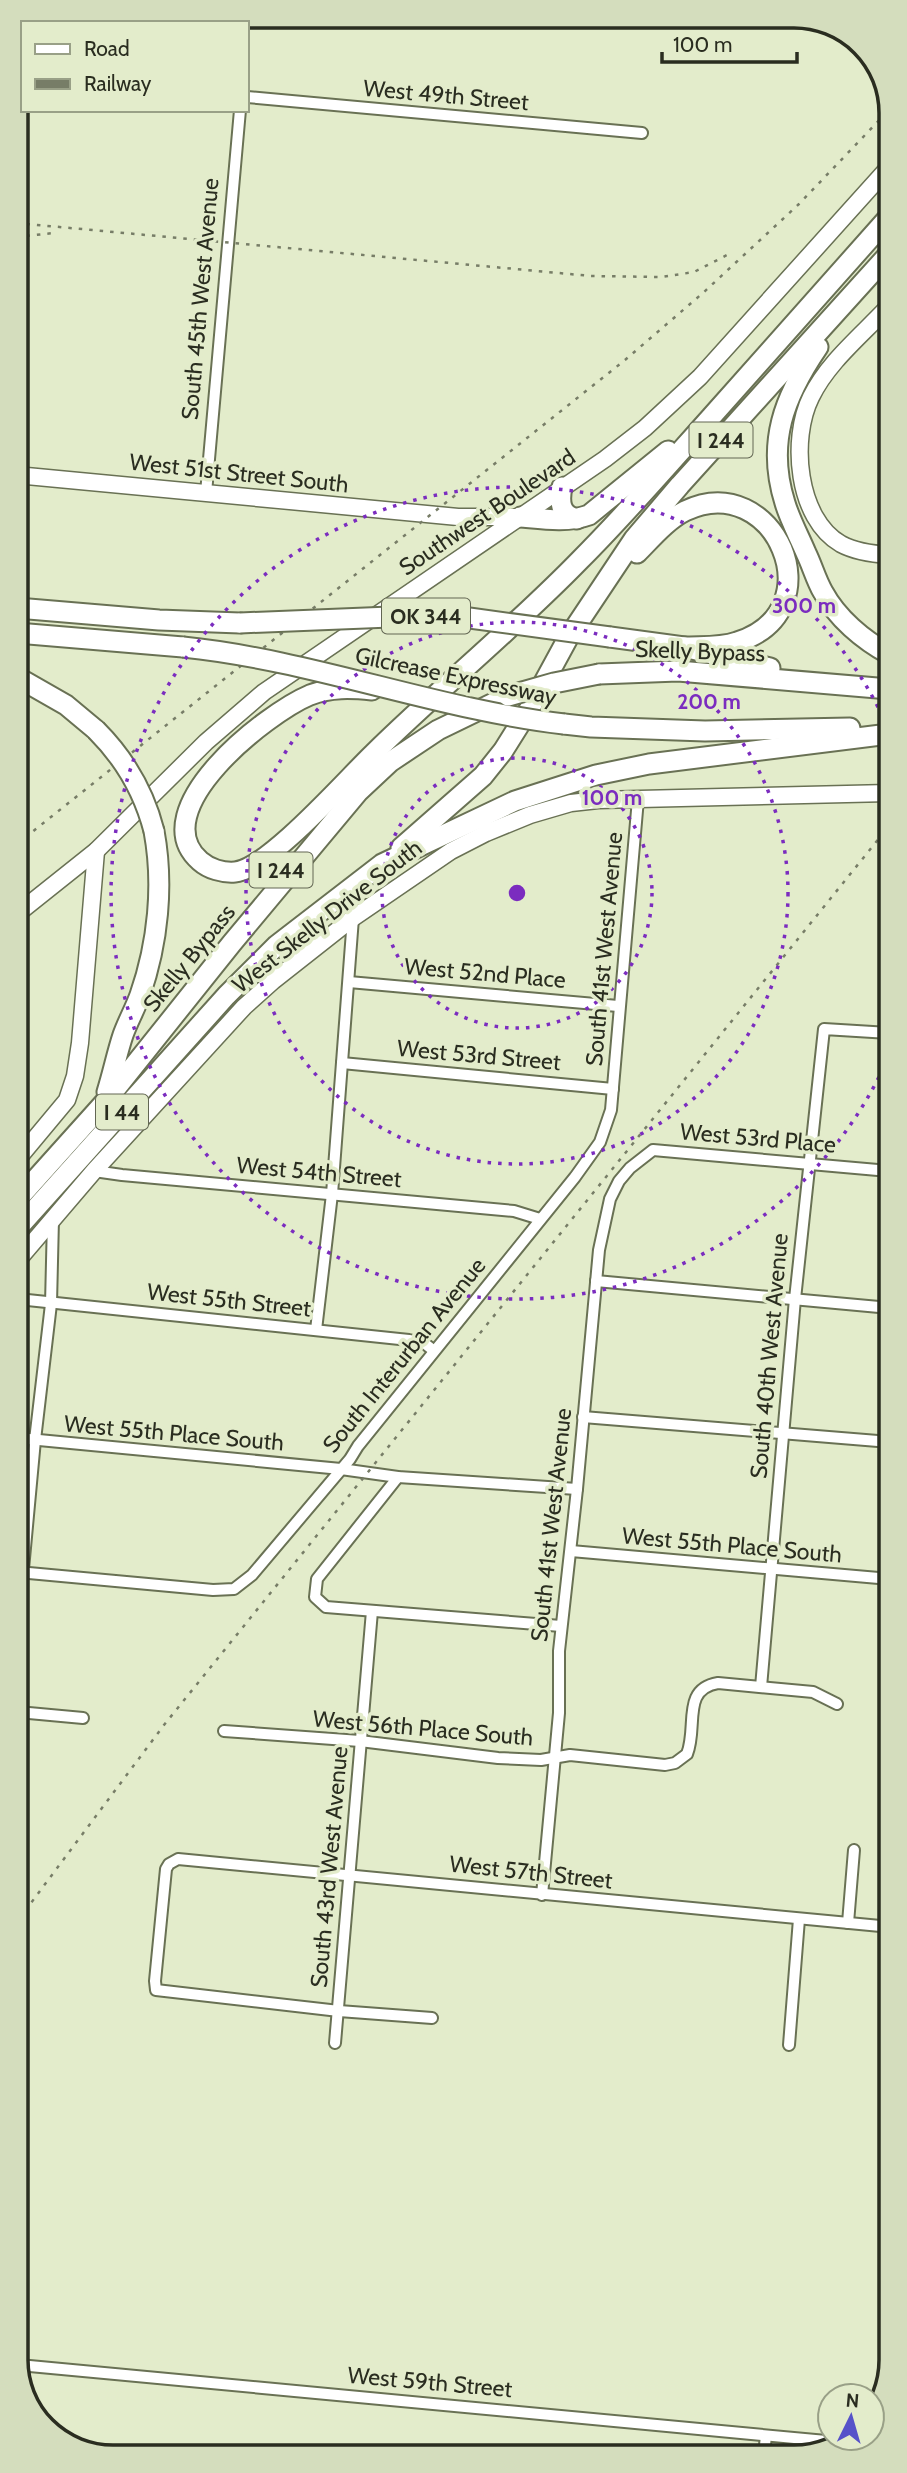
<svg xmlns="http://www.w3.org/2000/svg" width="907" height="2473" viewBox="0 0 907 2473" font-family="Cabin,sans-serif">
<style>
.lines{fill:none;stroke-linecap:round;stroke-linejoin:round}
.street-casing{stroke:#697154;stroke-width:14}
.secondary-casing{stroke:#697154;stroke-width:19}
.highway-casing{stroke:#697154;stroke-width:23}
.street{stroke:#fff;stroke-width:10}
.secondary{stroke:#fff;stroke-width:16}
.highway{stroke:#fff;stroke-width:19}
.rail{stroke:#777d67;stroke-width:2.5;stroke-dasharray:3.5 7;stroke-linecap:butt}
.highway-bridge-casing{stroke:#697154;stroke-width:23;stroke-linecap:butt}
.highway-bridge{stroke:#fff;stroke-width:19}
.ring{fill:none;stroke:#7b2cbf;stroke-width:3.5;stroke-dasharray:3.5 7}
.labels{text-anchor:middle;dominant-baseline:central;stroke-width:7;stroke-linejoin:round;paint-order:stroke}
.shield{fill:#e3eccb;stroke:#626653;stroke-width:2}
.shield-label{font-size:21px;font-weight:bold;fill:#2a2d20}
.street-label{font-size:23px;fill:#2a2d20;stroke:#e3eccb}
.rim{fill:none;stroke:#2a2d20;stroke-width:3.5}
.centre{fill:#7b2cbf;stroke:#e3eccb;stroke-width:3.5}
.ring-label{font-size:21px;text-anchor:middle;font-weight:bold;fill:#7b2cbf;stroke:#e3eccb;stroke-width:7;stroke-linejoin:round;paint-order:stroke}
</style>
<rect width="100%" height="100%" fill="#e3eccb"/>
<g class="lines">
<g class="street-casing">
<g id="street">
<polyline points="247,97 642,133"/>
<polyline points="206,493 240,110"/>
<polyline points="349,982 618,1006"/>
<polyline points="342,1063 613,1089"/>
<polyline points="94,1171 122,1175 514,1211 540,1219"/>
<polyline points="596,1281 890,1308"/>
<polyline points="18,1299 409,1340 424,1343 433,1350"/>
<polyline points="316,1330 332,1194 353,918"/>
<polyline points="583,1417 890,1442"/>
<polyline points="18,1438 341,1469 398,1477 577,1489"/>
<polyline points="398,1477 317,1579 315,1597 326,1607 561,1626"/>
<polyline points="571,1551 890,1579"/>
<polyline points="18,1572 213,1590 234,1589 252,1575 350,1459 358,1446 575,1177 600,1142 611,1110 638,799"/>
<polyline points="18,1623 35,1440 51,1304 53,1219"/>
<polyline points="761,1687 795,1299 824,1029 889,1033"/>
<polyline points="18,1712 83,1718"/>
<path d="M224,1731L360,1741L498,1758L541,1760L570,1755L665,1765L675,1763L687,1754C698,1727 681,1689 718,1683L813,1692L837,1704"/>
<polyline points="542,1895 559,1713 559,1651 577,1489 599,1250 610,1199 619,1181 630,1168 653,1150 889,1171"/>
<polyline points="848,1923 854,1850"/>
<polyline points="432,2018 339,2011 156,1990 155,1981 166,1869 169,1864 178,1859 891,1927"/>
<polyline points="335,2043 372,1611"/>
<polyline points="789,2045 799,1919"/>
<polyline points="19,2365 837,2442"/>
<polyline points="764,2454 766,2436"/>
</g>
</g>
<g class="secondary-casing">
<g id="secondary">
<path d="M888,307C862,335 828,362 811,397C790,439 797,519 841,544C856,552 873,554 889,555"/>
<polyline points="16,475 458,517 520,517"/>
<polyline points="17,914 96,851 206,742 264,692 605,459 645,428 700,377 888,168"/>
<polyline points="17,1160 67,1100 75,1076 80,1043 96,851"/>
<polyline points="18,1260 94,1171 244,1007 273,981 353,918 451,851 486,833 530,815 571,803 598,800 889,793"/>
</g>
</g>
<g class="highway-casing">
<g id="highway">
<path d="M818,347C784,397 766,443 785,503C790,520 799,536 806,553C812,565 816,580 823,592C837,618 863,640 889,654"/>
<path d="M562,487C559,502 560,515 577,519"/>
<path d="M520,517C543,519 567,523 589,515L668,451"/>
<path d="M637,553C652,538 667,520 685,511C774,468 837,611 737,642C720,648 701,646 684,647"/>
<polyline points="17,608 159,620 240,623"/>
<polyline points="17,633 183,647"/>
<polyline points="610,637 684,647 770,668"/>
<polyline points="599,674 678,671 889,689"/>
<polyline points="17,677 66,705 96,730"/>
<path d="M372,690C351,688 331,687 310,695C267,713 142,810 200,861C209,869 223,873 235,872C268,869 347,779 373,754C440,688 514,628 580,560C626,514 669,464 712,416C771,350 830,284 888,218"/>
<polyline points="564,724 591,727 705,731 850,728"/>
<polyline points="401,848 483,776 503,751 530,708 568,638 634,539 680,485 888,255"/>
<path d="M107,1092C113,1073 117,1053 123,1035C128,1021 135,1009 140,995C158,943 164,885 154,831"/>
<polyline points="17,1200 105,1102 232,943 359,791 390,762 438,730 508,696"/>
<polyline points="18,1228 226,996 277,945 382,864 515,801 596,775 649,764 889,734"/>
</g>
</g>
<use href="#street" class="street"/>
<use href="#secondary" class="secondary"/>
<use href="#highway" class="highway"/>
<g class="rail">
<polyline points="16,223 591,276 662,277 694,272 727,255"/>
<polyline points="16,237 54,233"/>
<polyline points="17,844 625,360 704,292 799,204 888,111"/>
<polyline points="19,1919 164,1725 889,826"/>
</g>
<g class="highway-bridge-casing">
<g id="highway-bridge">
<polyline points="240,623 415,616 462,617 610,637"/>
<path d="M183,647C312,660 435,709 564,724"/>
<polyline points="508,696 554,683 599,674"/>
<path d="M96,730C125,759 144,792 154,831"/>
</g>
</g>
<use href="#highway-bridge" class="highway-bridge"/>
</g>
<g class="ring">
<circle cx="517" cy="893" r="135"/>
<circle cx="517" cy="893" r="271"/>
<path d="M888 1058A406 406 0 1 1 888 728"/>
</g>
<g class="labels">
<g class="shield">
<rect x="689.5" y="422.5" width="63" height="35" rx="5"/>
<rect x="382" y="598.5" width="88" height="35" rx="5"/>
<rect x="249.5" y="852.5" width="63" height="35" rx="5"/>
<rect x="96" y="1094.5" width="52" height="35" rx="5"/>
</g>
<g class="shield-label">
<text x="721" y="440">I 244</text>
<text x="426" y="616">OK 344</text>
<text x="281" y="870">I 244</text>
<text x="122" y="1112">I 44</text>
</g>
<g class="street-label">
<text transform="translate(446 95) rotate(5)">West 49th Street</text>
<text transform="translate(200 299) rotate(-85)">South 45th West Avenue</text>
<text transform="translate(239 473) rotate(6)">West 51st Street South</text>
<text transform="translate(487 512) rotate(-34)">Southwest Boulevard</text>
<text transform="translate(700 651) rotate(2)">Skelly Bypass</text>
<text transform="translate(456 676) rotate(12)">Gilcrease Expressway</text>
<text transform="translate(327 916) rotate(-38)">West Skelly Drive South</text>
<text transform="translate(604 949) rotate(-85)">South 41st West Avenue</text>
<text transform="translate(189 958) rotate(-51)">Skelly Bypass</text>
<text transform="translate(485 973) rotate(5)">West 52nd Place</text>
<text transform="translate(479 1055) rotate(5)">West 53rd Street</text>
<text transform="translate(758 1138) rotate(5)">West 53rd Place</text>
<text transform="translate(319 1172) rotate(5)">West 54th Street</text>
<text transform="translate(229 1300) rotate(6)">West 55th Street</text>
<text transform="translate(404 1355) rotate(-51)">South Interurban Avenue</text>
<text transform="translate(769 1356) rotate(-85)">South 40th West Avenue</text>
<text transform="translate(174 1433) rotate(5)">West 55th Place South</text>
<text transform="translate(551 1525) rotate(-84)">South 41st West Avenue</text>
<text transform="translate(732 1545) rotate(5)">West 55th Place South</text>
<text transform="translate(423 1728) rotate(5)">West 56th Place South</text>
<text transform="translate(329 1867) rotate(-85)">South 43rd West Avenue</text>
<text transform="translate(531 1872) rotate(6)">West 57th Street</text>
<text transform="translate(430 2382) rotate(5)">West 59th Street</text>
</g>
</g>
<path d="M0 0H907V2473H0ZM113 28H794A85 85 0 0 1 879 113V2360A85 85 0 0 1 794 2445H113A85 85 0 0 1 28 2360V113A85 85 0 0 1 113 28Z" fill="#d4ddbd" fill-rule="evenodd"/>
<path class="rim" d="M113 28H794A85 85 0 0 1 879 113V2360A85 85 0 0 1 794 2445H113A85 85 0 0 1 28 2360V113A85 85 0 0 1 113 28Z"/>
<circle cx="517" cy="893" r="10" class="centre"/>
<g class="ring-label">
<text x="804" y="613">300 m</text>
<text x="709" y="709">200 m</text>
<text x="612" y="805">100 m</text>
</g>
<rect x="21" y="21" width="228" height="91" fill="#e3eccb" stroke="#99a087" stroke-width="2"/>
<rect x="35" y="44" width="35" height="10" fill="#ffffff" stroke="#99a087" stroke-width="2"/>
<text x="84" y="56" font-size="21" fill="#2a2d20">Road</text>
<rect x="35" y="79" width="35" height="10" fill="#777d67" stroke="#99a087" stroke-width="2"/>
<text x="84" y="91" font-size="21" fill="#2a2d20">Railway</text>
<g transform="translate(851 2417) rotate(5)"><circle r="33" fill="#e3eccb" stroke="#99a087" stroke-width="2"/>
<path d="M0-5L12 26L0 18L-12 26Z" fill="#5652c9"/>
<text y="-10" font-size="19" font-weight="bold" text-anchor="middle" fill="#2a2d20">N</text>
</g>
<path d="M662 52v10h135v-10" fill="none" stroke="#2a2d20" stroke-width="3.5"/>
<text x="673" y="52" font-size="21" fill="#2a2d20" stroke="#e3eccb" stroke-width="5" paint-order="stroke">100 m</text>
</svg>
